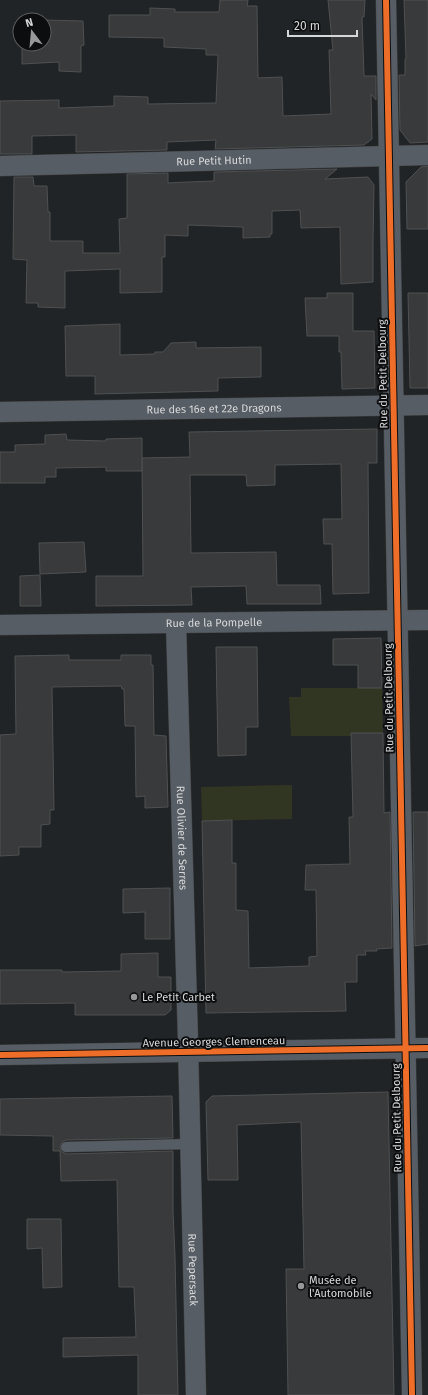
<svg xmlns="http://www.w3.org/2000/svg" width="428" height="1395" viewBox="0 0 428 1395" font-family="'Fira Sans',sans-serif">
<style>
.green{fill:#313623}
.building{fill:#393a3c;stroke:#4e5051}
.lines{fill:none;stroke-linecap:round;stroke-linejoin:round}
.lane-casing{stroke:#3f4142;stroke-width:11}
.street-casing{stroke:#3f4142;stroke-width:21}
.lane{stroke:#575d64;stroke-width:10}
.street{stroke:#575d64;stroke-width:20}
.cycleway-casing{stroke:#0b0d0e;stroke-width:8}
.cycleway{stroke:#ee6e29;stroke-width:6}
.poi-dot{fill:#96989a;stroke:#0b0d0e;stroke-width:1.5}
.labels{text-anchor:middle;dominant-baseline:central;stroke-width:4;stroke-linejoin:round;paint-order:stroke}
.street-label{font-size:11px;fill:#d5d7d9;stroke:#0b0d0e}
.poi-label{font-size:11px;fill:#d5d7d9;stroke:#0b0d0e;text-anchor:start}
</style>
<rect width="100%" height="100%" fill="#212426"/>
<g class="green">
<polygon points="301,688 382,688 383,733 351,733 351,736 291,736 289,697 301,697"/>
<polygon points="292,785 292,819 202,821 201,787"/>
</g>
<g class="building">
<polygon points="220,0 248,0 247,6 257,6 258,78 282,77 283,116 331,114 329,50 333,50 328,0 365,0 364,17 362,17 364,76 376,76 376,100 371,94 372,139 364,145 215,149 216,140 167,142 167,150 76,152 76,135 32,136 32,154 0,154 0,101 59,100 59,108 114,106 114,96 148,97 148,104 216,103 218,55 206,55 206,49 164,47 164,38 109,37 109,15 150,15 150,8 175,9 175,12 219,12"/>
<polygon points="404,0 428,0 428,142 410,143 400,130 399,75 405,75 405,59 406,59"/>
<polygon points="44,20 83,21 84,45 81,46 81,72 59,71 59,62 22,64 22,44 44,44"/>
<polygon points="428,166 428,229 407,229 406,182 421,167"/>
<polygon points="337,169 325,179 368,177 374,185 373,240 373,282 341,284 340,227 301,228 300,210 272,211 272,234 270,234 270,237 243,238 243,227 188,225 188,236 165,235 165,257 162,257 162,292 120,293 120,269 65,271 65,308 38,307 38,303 26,303 27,260 13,259 14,177 33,177 34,186 47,186 48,212 50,212 50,241 83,241 83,253 120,253 119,219 127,218 127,174 168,173 168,183 188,182 214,181 214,172"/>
<polygon points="327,293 353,293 353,331 374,331 375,388 342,389 341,352 339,352 339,336 307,336 305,298 327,298"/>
<polygon points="408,293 428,293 428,388 410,388"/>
<polygon points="120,324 120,355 155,354 155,352 163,352 171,343 196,342 196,348 261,347 261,377 218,378 218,391 95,394 95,376 66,376 65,326"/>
<polygon points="377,429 377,463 368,463 369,593 333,594 332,544 324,544 323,519 342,519 341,464 275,465 275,485 247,486 246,475 190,475 191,553 276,552 277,585 320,585 321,604 247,604 246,586 191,587 192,605 96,606 96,576 143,576 142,458 190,457 189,432"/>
<polygon points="66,434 67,440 106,441 106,439 142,438 142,471 106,471 106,467 56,468 56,477 45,477 45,483 0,483 0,452 15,452 15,445 45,444 45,435"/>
<polygon points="84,542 86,572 40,574 39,543"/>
<polygon points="40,575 41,606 20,606 20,576"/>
<polygon points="381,638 382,688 358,688 358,665 333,665 333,639"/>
<polygon points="216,647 257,647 258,727 246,727 246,755 218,756"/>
<polygon points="69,655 69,660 121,660 121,655 151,655 151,665 153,665 154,735 166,736 168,807 145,808 145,796 136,797 135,726 125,726 124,689 122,689 121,686 52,687 54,810 50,810 50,824 41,825 41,847 19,847 19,855 0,856 0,735 16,734 15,656"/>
<polygon points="351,733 383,733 384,813 390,812 392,948 376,949 377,951 365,951 366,955 357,955 357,982 345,982 346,1011 206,1013 202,821 232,820 232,863 236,863 236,910 248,911 249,968 309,966 309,957 317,956 316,890 305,890 306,865 350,864 349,817 353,817"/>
<polygon points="413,812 428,812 428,944 415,946"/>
<polygon points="170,888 170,939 145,939 145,912 123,913 123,889"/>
<polygon points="158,953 158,977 171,977 171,1010 165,1015 75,1015 75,1003 0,1004 0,970 62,970 62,972 121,971 121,954"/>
<polygon points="388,1092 394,1395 288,1395 286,1269 304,1269 301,1122 237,1125 238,1180 208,1180 206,1102 212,1096"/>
<polygon points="172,1096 173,1138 66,1140 62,1142 60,1147 61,1151 66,1154 173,1151 173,1212 175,1256 178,1395 138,1395 138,1355 63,1357 63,1338 136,1337 134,1287 119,1287 117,1180 61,1181 60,1151 53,1151 53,1136 0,1135 0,1099"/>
<polygon points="27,1219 61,1219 62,1287 43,1288 42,1248 27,1249"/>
</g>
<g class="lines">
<g class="lane-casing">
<polyline id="lane" points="66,1147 190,1144"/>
</g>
<g class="street-casing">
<g id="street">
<polyline points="386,0 412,1395"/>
<path id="s1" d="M0,166L428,155"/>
<path id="s2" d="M0,412L428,405"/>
<path id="s3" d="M176,623L188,1041L196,1395"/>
<path id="s4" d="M0,625L428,620"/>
<polyline points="0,1055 428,1048"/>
</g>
</g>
<use href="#lane" class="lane"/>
<use href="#street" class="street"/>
<g class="cycleway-casing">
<g id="cycleway">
<polyline points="386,0 412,1395"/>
<polyline points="0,1055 428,1048"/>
</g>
</g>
<use href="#cycleway" class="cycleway"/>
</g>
<g class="poi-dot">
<circle cx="134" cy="997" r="4"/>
<circle cx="301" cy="1286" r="4"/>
</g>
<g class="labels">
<g class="street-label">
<text stroke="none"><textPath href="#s1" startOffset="214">Rue Petit Hutin</textPath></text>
<text transform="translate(383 374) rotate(-91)">Rue du Petit Delbourg</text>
<text stroke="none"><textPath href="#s2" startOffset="214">Rue des 16e et 22e Dragons</textPath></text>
<text stroke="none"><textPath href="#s4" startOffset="214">Rue de la Pompelle</textPath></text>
<text transform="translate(389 698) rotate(-91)">Rue du Petit Delbourg</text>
<text stroke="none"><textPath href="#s3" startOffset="215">Rue Olivier de Serres</textPath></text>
<text transform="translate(214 1042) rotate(-1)">Avenue Georges Clemenceau</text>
<text transform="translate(397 1118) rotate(-91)">Rue du Petit Delbourg</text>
<text stroke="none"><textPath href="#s3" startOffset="647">Rue Pepersack</textPath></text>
</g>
<g class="poi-label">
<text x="142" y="997">Le Petit Carbet</text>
<text x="309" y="1280">Musée de<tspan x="309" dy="13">l'Automobile</tspan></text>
</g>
</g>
<g transform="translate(32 32) rotate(344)"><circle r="19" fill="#0b0d0e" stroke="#5c5e5f"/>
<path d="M0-3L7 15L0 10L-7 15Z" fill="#96989a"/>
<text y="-6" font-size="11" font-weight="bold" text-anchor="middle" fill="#d5d7d9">N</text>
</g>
<path d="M288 30v6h69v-6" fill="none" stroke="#d5d7d9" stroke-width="2"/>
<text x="294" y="30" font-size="12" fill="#d5d7d9" stroke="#0b0d0e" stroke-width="3" paint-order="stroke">20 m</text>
</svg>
